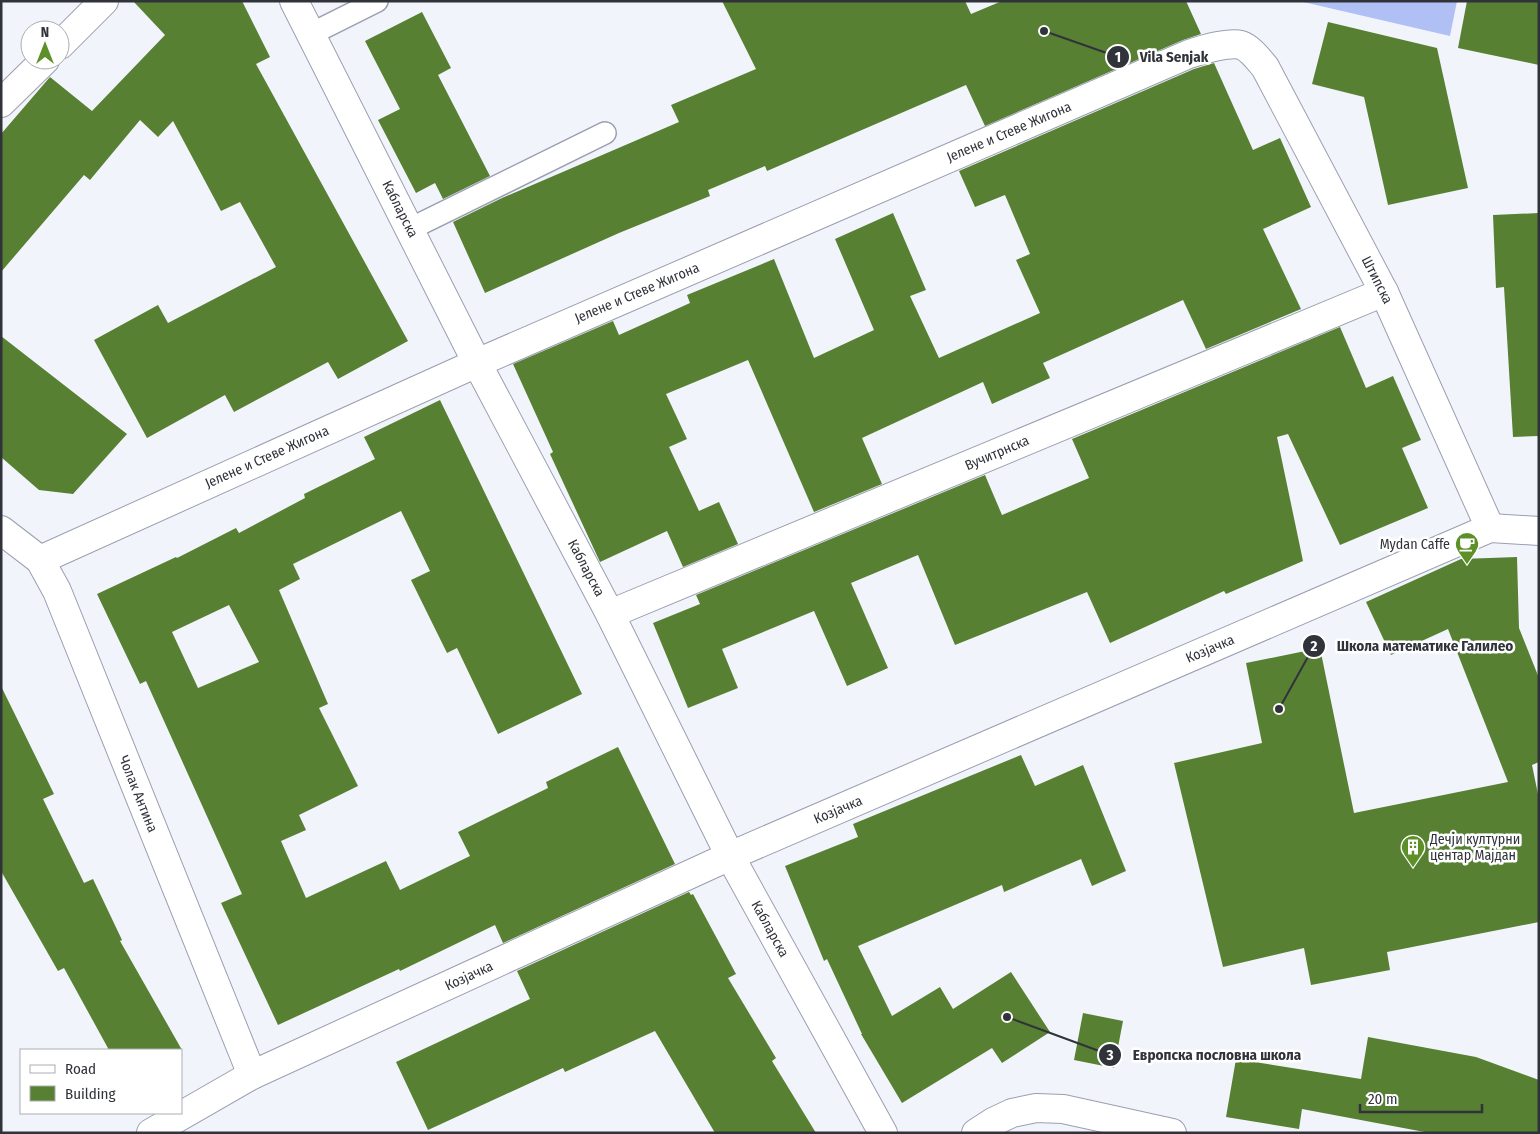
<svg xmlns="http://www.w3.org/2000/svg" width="1540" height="1134" viewBox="0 0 1540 1134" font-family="'Fira Sans Condensed',sans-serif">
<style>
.green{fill:#b0bff4}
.building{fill:#578032;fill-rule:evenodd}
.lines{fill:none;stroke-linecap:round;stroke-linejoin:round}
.service-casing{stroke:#9a9fb0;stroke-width:24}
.minor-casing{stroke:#9a9fb0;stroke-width:30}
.service{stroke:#fff;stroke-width:21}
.minor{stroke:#fff;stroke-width:28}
.labels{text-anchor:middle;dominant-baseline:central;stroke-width:5;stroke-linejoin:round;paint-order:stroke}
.street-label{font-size:14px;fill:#30333a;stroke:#fff}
.poi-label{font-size:14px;fill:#30333a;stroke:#fff;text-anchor:end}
.leader{fill:none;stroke:#30333a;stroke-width:2}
.callout-dot{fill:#30333a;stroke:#fff;stroke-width:2}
.mark-label{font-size:15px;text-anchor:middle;font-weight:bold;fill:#fff}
.callout-label{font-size:15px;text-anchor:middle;font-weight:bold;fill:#30333a;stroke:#fff;stroke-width:5;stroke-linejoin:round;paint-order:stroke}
</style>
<rect width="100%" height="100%" fill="#f2f4fc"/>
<polygon class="green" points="1299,1 1457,1 1450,36"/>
<g class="building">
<polygon points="133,1 242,1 270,57 256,64 408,341 338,379 328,362 234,412 225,395 147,438 94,340 158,305 168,323 276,267 240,202 221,211 173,121 158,137 140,120 90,180 84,175 1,272 1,134 50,77 92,111 165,35"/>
<polygon points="722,1 965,1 971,14 1002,1 1186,1 1201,34 1183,40 985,126 966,85 767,171 765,166 708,190 710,196 619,233 485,293 453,222 502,198 679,122 671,105 756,69"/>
<polygon points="1467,1 1539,1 1539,65 1458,48"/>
<polygon points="422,12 451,68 438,75 490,176 443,199 435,183 416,193 378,120 400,109 365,41"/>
<polygon points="1328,22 1437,48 1468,188 1388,205 1364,97 1312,84"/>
<polygon points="1214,63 1253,150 1280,138 1311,207 1263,229 1301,309 1206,349 1183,300 1043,363 1050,378 992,404 983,382 862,438 882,484 814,512 748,360 666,394 687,439 669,447 699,511 719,502 738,544 683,567 667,531 600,562 550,454 553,452 513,364 613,321 619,335 690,303 687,295 774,259 814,358 874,330 835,239 893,213 926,290 910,296 939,358 1040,313 1016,260 1030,254 1005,195 975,207 959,171 1194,69"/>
<polygon points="1539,213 1539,436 1513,437 1504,287 1496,288 1493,215"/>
<polygon points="1340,327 1366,388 1393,376 1421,440 1402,448 1428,508 1340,545 1288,434 1277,437 1303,561 1226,594 1224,591 1110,643 1087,592 955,645 918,555 851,583 888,668 847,686 814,611 722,649 738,688 688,708 653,623 700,604 696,595 985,475 1002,515 1089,478 1072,439"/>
<polygon points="1,336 127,434 73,494 39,490 1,457"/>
<path d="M440,400L582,694L498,734L457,648L447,653L411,580L430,571L401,511L293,564L300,579L279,590L328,704L319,708L358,786L299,815L306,830L281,841L306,898L386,861L400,890L470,856L458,832L548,788L546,782L618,747L675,864L503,943L495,925L400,971L399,969L278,1025L221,903L242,894L146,681L140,684L97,594L176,557L177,558L236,528L239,533L305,498L304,494L375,459L364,437ZM229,605L259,662L198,688L172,632Z"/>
<polygon points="1517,557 1519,628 1539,678 1539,762 1532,765 1539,799 1539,922 1387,952 1390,970 1311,985 1304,948 1223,967 1174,763 1262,743 1246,663 1320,648 1354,813 1508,782 1448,629 1391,655 1366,602 1461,559"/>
<polygon points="1,686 54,794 43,799 84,883 93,879 122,940 120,941 182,1050 109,1050 64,968 58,971 1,871"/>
<polygon points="1021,755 1035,786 1083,765 1126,871 1092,886 1081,859 1004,892 1002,885 858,946 892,1016 940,987 953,1009 1011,972 1050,1032 1002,1063 992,1048 902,1103 861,1034 862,1034 827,959 824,961 785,866 858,837 853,824"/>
<polygon points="689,892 691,895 693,894 736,974 728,978 776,1058 772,1061 816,1133 715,1133 655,1031 565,1072 563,1068 428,1130 396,1062 530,999 517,971"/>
<polygon points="1083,1013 1123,1021 1114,1068 1074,1060"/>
<polygon points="1368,1037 1476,1057 1539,1080 1539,1133 1430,1133 1302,1109 1299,1129 1226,1117 1236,1059 1361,1079"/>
</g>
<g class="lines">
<g class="service-casing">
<g id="service">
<polyline points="311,34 377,1"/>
<polyline points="410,229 605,133"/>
</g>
</g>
<g class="minor-casing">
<g id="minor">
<polyline points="294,1 477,363 610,614 730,856 883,1133"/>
<polyline points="60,45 104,1"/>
<polyline points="1,103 45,60"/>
<polyline points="1,530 40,560 57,591 252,1075"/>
<path d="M40,560L477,363L1189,54C1201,50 1229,42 1241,45C1250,48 1259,60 1265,67L1384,292L1490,528"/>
<polyline points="610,614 1384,292"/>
<polyline points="151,1133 252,1075 730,856 1490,528 1539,531"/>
<polyline points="976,1133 993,1122 1012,1113 1036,1108 1063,1109 1172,1133"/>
</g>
</g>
<use href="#service" class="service"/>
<use href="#minor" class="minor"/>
</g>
<defs>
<g id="cafe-pin" transform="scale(1.25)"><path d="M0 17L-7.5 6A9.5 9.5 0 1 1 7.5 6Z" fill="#5d9028" stroke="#fff"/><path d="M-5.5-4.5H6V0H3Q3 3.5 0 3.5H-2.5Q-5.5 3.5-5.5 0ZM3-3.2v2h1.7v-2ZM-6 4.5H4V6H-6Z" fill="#fff"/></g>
<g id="building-pin" transform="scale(1.25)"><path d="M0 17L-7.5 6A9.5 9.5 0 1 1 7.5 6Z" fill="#5d9028" stroke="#fff"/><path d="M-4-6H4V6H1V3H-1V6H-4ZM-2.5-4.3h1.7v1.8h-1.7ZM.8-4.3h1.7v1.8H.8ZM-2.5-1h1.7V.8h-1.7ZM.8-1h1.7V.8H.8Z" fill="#fff"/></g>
</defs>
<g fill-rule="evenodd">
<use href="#cafe-pin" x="1467" y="544"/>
<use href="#building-pin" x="1413" y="847"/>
</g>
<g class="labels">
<g class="street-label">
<text transform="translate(1009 132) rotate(-23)">Јелене и Стеве Жигона</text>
<text transform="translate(400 209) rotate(63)">Кабларска</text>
<text transform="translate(1377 280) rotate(63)">Штипска</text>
<text transform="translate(637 293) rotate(-23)">Јелене и Стеве Жигона</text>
<text transform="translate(997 453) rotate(-23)">Вучитрнска</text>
<text transform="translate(267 457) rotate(-24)">Јелене и Стеве Жигона</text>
<text transform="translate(586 568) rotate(62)">Кабларска</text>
<text transform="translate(1210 649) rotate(-23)">Козјачка</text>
<text transform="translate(138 794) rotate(68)">Чолак Антина</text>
<text transform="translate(838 810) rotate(-23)">Козјачка</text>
<text transform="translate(770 929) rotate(61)">Кабларска</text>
<text transform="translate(469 976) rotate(-25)">Козјачка</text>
</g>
<g class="poi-label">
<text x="1450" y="544">Mydan Caffe</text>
<text x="1430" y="839" text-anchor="start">Дечји културни<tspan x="1430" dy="16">центар Мајдан</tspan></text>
</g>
</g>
<path class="leader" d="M1044 31L1118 57M1279 709L1314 646M1007 1017L1110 1055"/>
<g class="callout-dot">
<circle cx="1044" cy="31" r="5"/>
<circle cx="1279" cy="709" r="5"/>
<circle cx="1007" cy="1017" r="5"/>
<circle cx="1118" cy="57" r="12"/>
<circle cx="1314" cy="646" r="12"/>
<circle cx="1110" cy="1055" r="12"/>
</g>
<g class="mark-label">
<text x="1118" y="62">1</text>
<text x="1314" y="651">2</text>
<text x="1110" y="1060">3</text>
</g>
<g class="callout-label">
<text x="1174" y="62">Vila Senjak</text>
<text x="1425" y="651">Школа математике Галилео</text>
<text x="1217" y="1060">Европска пословна школа</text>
</g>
<rect width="1540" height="1134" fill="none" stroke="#30333a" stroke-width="5"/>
<rect x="20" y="1049" width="162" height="65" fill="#ffffff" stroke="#acadb0"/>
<rect x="30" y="1065" width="25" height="8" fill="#ffffff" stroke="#acadb0"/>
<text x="65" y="1074" font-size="15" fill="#30333a">Road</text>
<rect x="30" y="1086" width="25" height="15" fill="#578032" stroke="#acadb0"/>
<text x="65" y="1099" font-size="15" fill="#30333a">Building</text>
<g transform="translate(45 45)"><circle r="24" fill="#ffffff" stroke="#acadb0"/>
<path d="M0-4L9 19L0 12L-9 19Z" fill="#5d9028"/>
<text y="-8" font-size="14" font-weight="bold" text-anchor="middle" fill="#30333a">N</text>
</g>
<path d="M1360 1104v8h122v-8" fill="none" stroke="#30333a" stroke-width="2.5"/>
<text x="1368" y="1104" font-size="15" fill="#30333a" stroke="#ffffff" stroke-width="4" paint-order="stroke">20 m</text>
</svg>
